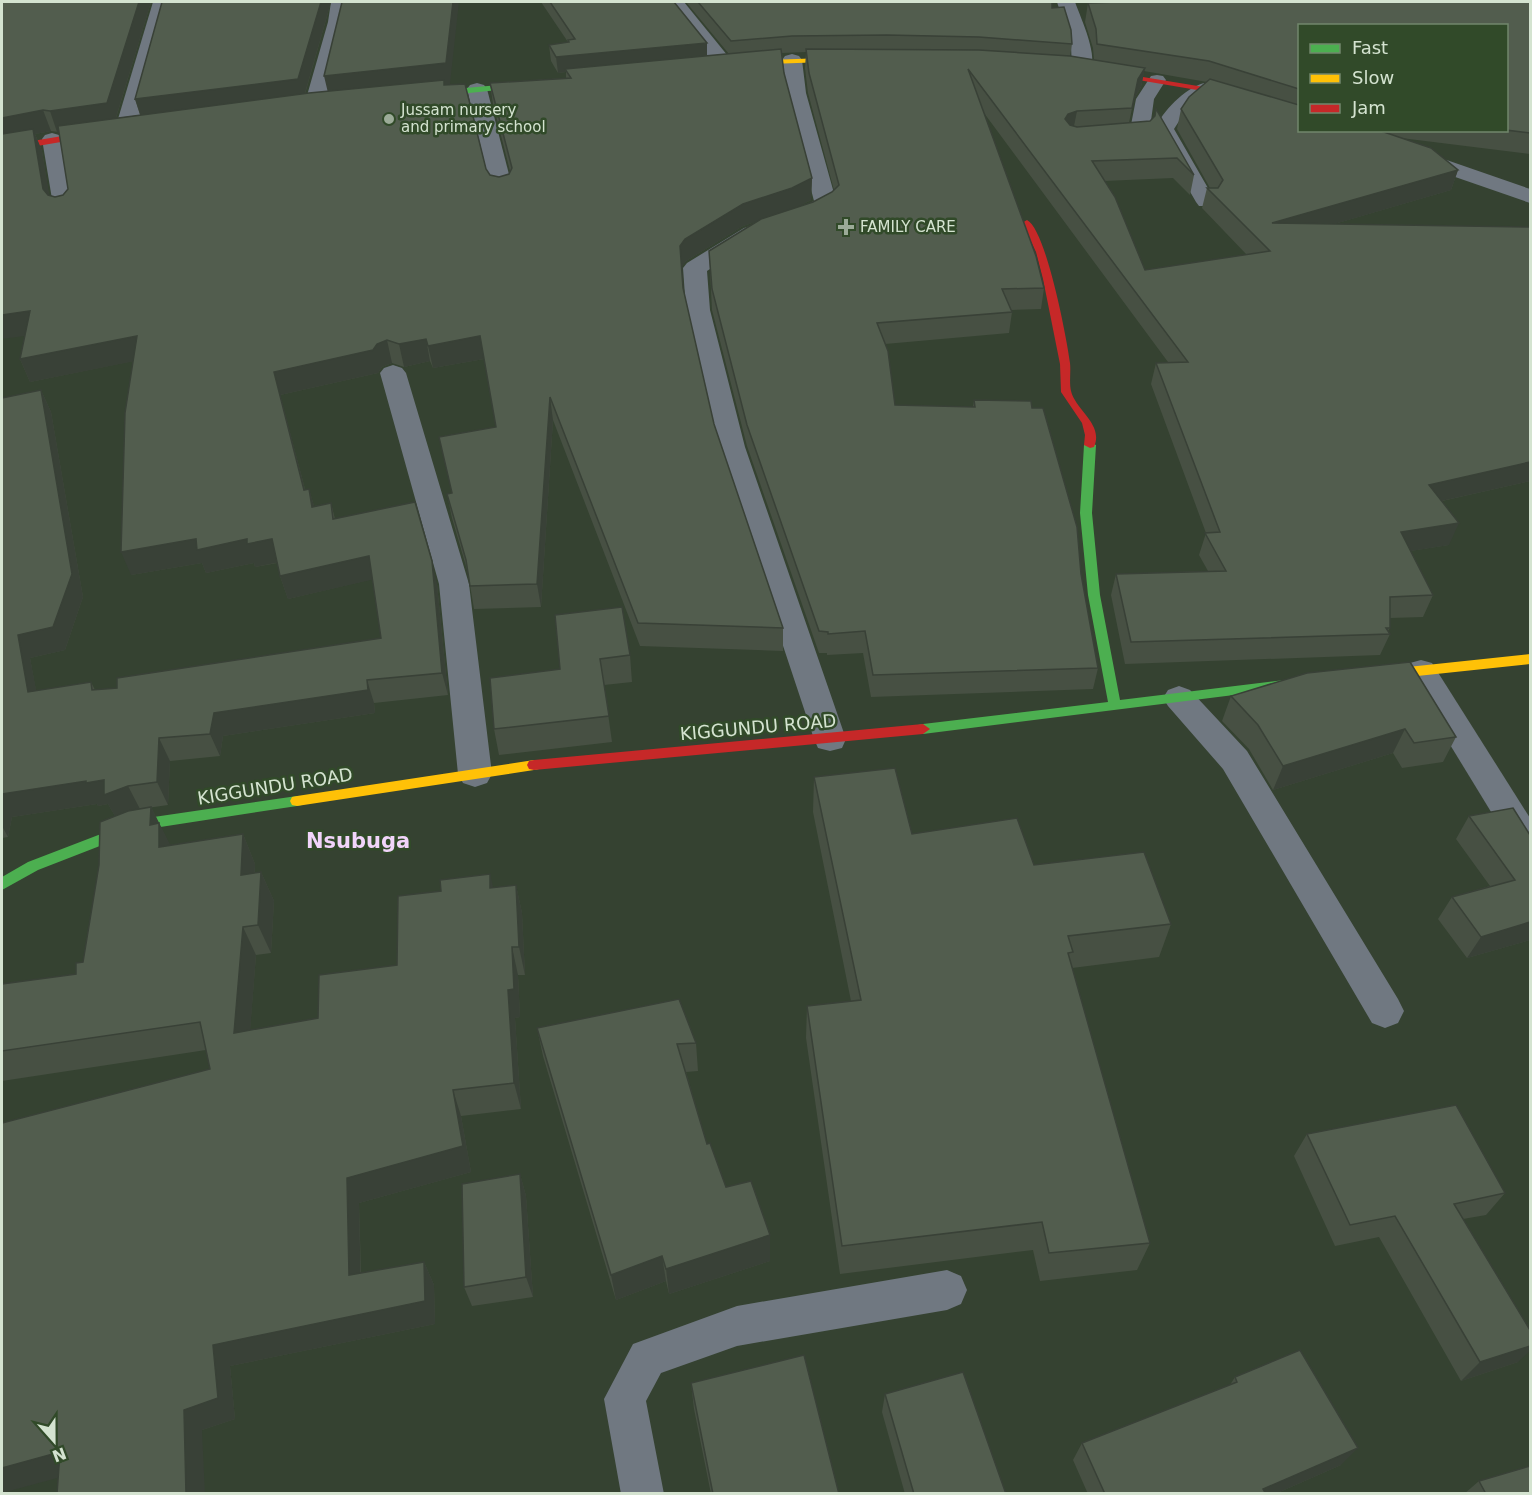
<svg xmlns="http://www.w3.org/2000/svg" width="1532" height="1495" viewBox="0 0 1532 1495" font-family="'DejaVu Sans',sans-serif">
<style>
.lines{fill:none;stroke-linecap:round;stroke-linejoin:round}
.lane{fill:#707881;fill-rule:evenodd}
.street{fill:#707881;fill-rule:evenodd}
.fast{fill:#4caf50;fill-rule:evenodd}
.slow{fill:#ffc107;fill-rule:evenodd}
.jam{fill:#c62828;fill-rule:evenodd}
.wall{fill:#475043;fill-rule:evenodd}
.shaded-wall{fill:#394137}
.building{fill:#525d4e;stroke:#394137;stroke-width:1.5}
.poi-dot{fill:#9cab98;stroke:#314a29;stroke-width:2}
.labels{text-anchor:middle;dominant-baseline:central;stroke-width:5;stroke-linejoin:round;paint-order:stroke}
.far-poi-label{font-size:15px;fill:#d4e3d0;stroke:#314a29;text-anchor:start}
.street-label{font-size:18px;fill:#d4e3d0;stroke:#314a29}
.quarter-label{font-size:21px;font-weight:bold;fill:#f1d4fa;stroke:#314a29}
</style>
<rect width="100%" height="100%" fill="#354231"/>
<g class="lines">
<g class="lane">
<polygon points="1157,75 1163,76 1166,80 1154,99 1149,135 1146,139 1111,143 1104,141 1101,137 1104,133 1130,130 1136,99 1151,76"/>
<path d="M1204,83L1211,85L1213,89L1183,115L1174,129L1216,202L1213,206H1199L1196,202L1154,129C1164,111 1183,89 1204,83Z"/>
<polygon points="52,133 59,135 62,139 74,211 71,215 64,217 57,215 54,211 42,139 45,135"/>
<polygon points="947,1270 961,1276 967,1290 961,1304 947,1310 737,1346 661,1373 646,1401 664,1494 621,1494 604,1399 633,1344 737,1306"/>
</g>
<g class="street">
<polygon points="153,2 171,2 137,129 133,133 126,135 119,133 115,129"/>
<polygon points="331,2 349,2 346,22 324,106 321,110 314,112 307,110 304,106 328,22"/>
<polygon points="666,2 684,2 732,61 735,65 732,69 718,69"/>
<path d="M1057,2H1075C1081,19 1100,58 1089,73H1075L1072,69L1071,45Z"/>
<path d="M792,54L799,56L802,60L806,93L837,204C823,224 781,228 760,238C742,247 724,260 707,271L710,310L745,447L846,739L842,748L830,751L818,748L814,739L717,447L686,310L683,268L687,263L744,228L793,212L814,201L786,93L782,60L785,56Z"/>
<polygon points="477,83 484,85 487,89 513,190 510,195 502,197 494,195 491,190 467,89 470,85"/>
<polygon points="1328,130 1360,130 1530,189 1530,203 1331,134"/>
<polygon points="393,365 402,368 406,373 469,584 492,774 487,783 475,787 463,783 458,774 439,584 380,373 384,368"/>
<polygon points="1421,660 1432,663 1530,818 1530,860 1518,856 1405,671 1410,663"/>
<polygon points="1179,686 1190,690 1247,751 1398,999 1404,1011 1398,1023 1385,1028 1372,1023 1223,769 1168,706 1163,698 1168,690"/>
</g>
<g class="fast">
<polygon points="534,82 537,82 537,86 421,98 417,95 421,92"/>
<polygon points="1090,442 1096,445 1092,513 1100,595 1120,700 1301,678 1307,683 1306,686 923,734 918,733 916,729 918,725 923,724 1108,702 1088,595 1080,513 1084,445"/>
<polygon points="297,796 302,797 304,801 302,805 297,806 141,830 38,870 2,890 2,877 28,862 140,819"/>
</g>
<g class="slow">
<polygon points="851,57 855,59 854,61 738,65 734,63 738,61"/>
<polygon points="1530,654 1530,664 1370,681 1364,676 1370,671"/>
<polygon points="534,760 539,761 541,765 539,769 534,770 297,806 292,805 290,801 292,797 297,796"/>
</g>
<g class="jam">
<polygon points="1094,69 1204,87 1300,115 1300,120 1203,91 1097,73 1094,73"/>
<polygon points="105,129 109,132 108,134 2,152 2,146"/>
<path d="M1027,220C1046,229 1067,339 1070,363C1071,372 1069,382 1071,391C1076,411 1104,424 1094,447L1090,448L1084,445L1085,435L1082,423L1061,392L1060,364L1043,279L1036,252L1022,223Z"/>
<polygon points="923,724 930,729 923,734 534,770 529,769 527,765 529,761 534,760"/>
</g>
</g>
<g class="wall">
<path d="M2,2H151L116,118L140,115L135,99L162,2H331L305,94L450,84H445V85L486,169L490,175L499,177L509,174L510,171L493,104L490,83L566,78V72L558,73L551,61L549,45L568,42L541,2H674L707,56L729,54L686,2H1052V8L1072,44L1070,56L1094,60L1093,48L1085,22L1088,3L1530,2V154L1401,138L1458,170L1451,190L1334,224L1530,227V481L1442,501L1449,545L1410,551L1433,595L1423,617L1390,618V628L1388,631L1390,634L1380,655L1125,664L1111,595L1116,574L1208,571L1199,555L1206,533L1151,384L1156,363L1168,362L984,113L1044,288L1041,309L1011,310L1012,312L1009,333L885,344L895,405L973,407L974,400L1032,408L1081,574L1098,668L1093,689L871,697L863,653L827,655V653H819L747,446L712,310L709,251L758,221L743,226L686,261L681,267L683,288L714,424L783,628V651L640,646L553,420L541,607L474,609L468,573L452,518L447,494L452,493L439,437L496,427L484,359L433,368L430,361L404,367L392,363L382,367L378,373L280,395L305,489H309L314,506L331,503L335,519L437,584L448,695L374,703L375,713L223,736L220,756L170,761L168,805L140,809L151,807L170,846L243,834L255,864V873L261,872L274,901L271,953L256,955L250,1030L318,1018L397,965L493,888L516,885L522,913L525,975H518L520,1017L515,1018L521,1109L461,1116L471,1172L359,1203L361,1273L424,1262L434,1285L435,1324L230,1366L235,1419L202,1430L57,1494L210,1069L206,1050L2,1081V984L76,974L83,962L115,816L108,804L98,806L97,804L12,817L8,837L2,838V398L41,390L51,412L83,597L65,650L30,658L36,691L91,682L95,690L117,688L381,638L373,579L288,599L280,576L277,563L255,567L254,563L206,573L202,563L131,575L133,361L30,382L20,359L25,336ZM1299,26L1506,130H1299ZM806,52L805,68L808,93L834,190L832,192L813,202L795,208L811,200L812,178L784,73L782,53ZM1144,71L1207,82L1181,109L1177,129L1210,188H1207L1202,208L1247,255L1145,270L1104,181L1173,178L1190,195L1194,175L1150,121L1129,123L1134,99L1141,87ZM51,131L59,132L68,189L63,195L55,197L49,196L42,151L35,134Z"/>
<polygon points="555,615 630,655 632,682 604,685 612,742 499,755 494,729 560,669"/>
<polygon points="1231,696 1456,737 1443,762 1402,768 1393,753 1273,790 1249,749 1222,721"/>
<polygon points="814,777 912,834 1034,865 1171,924 1159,957 1072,968 1150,1243 1137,1270 1040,1281 1033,1250 840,1274 806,1038 807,1006 851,1001 813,812"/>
<polygon points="1469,816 1530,835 1530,940 1467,958 1438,919 1452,897 1490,886 1456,839"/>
<polygon points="537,1028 696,1043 698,1071 686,1072 707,1144 726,1187 770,1261 669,1294 666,1281 616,1300 543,1056"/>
<polygon points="1307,1134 1505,1193 1486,1215 1463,1219 1518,1362 1461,1381 1379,1237 1335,1246 1294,1156"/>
<polygon points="520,1174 526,1196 533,1297 472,1306 464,1287"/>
<polygon points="1235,1377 1341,1465 1275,1494 1088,1494 1073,1460 1082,1443 1230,1385"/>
<polygon points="691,1383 839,1494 711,1494 694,1409"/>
<polygon points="885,1394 1006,1494 905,1494 882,1412"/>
<polygon points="1479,1481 1530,1494 1464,1494"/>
</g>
<g class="shaded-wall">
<polygon points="139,2 151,2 114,124 57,132 50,111"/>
<polygon points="321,2 331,2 303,100 142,120 135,99"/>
<polygon points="453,2 459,2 450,84 445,84 448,101 329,97 324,76"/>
<polygon points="707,43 707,58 565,69 566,72 558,73 556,57"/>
<polygon points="1145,68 1141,87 1134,99 1128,128 1138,79"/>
<polygon points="43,110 51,131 35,134 42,151 52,211 2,141 2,118"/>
<polygon points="1077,111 1073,131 1065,119 1068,114"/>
<polygon points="1458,170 1451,190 1266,244 1272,223"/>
<polygon points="812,178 811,200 792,210 743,226 686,261 681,268 680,246 685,239 743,204"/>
<polygon points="30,311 40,334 2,339 2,315"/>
<polygon points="137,336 145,359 30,382 20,359"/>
<polygon points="480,336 484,359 433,368 428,346"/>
<polygon points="426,339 430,361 404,367 399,344"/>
<polygon points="387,340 392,363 382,367 378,373 280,395 311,513 304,490 274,372 377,344"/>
<polygon points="41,390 51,412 83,597 65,650 30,658 41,715 28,692 18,635"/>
<polygon points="550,397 553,420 541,607 537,584"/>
<polygon points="1530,462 1530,481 1419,506 1429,485"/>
<polygon points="309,489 316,512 312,507"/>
<polygon points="1459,523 1449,545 1392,554 1401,532"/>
<polygon points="196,539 272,539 280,562 255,567 254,563 206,573 202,563 131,575 121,552"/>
<polygon points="369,556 375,579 288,599 280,576"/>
<polygon points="432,561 437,584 448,695 442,673"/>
<polygon points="367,680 374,703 375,713 223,736 220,756 210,734 214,713"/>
<polygon points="1405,729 1393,753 1273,790 1283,766"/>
<polygon points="159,738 170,761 168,805 157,782"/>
<polygon points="104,780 128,786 140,809 116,818 108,804 98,806 97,804 12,817 8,837 2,826 2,794 86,781"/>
<polygon points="151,807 174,852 159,847 150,825"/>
<polygon points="243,834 255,864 254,904 241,875"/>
<polygon points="261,872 274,901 271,953 258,925"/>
<polygon points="490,874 497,903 490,888"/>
<polygon points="516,885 522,913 525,975 519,947"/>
<polygon points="1530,922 1530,940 1467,958 1481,937"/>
<polygon points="243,927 256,955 248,1060 234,1033"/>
<polygon points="512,947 518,975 520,1017 515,1018 521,1109 514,1083 508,990"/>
<polygon points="453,1090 461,1116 471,1172 359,1203 361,1298 349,1275 347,1178"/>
<polygon points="520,1174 526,1196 533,1297 526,1277"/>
<polygon points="770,1235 770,1261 669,1294 666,1269"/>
<polygon points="662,1256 666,1281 616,1300 611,1275"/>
<polygon points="424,1262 434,1285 435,1324 230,1366 235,1419 202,1430 205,1494 186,1494 184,1410 213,1345"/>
<polygon points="1530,1346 1530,1351 1518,1362 1461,1381 1480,1362"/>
<polygon points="1358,1448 1341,1465 1275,1494 1259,1494 1263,1489"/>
<polygon points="60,1452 83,1471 2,1493 2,1468"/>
</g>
<g class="building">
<polygon points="2,2 139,2 107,103 50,111 43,110 2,118"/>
<polygon points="162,2 321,2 298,79 135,99"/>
<polygon points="342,2 453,2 446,63 324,76"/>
<polygon points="550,2 674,2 707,43 556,57 549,45 569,42 568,40 575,39"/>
<polygon points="698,2 1052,2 1052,8 1064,7 1071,30 1072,44 979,37 887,35 792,36 731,41"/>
<polygon points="1118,2 1530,2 1530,133 1506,130 1506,26 1299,26 1299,89 1209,61 1097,44 1096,29 1088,3"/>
<polygon points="781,49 784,73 812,178 792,188 743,204 685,239 680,246 683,288 714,424 783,628 638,623 550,397 537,584 470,586 466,560 447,494 452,493 439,437 496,427 480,336 428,346 426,339 399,344 387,340 377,344 373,350 274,372 304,490 309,489 312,507 331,503 333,519 415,502 432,561 442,673 367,680 368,690 214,713 210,734 159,738 157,782 128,786 104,795 104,780 86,783 86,781 2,794 2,398 41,390 72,574 53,627 18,635 28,692 91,682 92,690 117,688 117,678 381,638 369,556 280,576 272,539 247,544 247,539 197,550 196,539 121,552 125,413 137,336 20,359 30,311 2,315 2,134 33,129 43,189 48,195 55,197 63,195 68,189 58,126 309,93 444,80 444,85 465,84 486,169 490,175 499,177 509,174 512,168 490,83 571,78 565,69"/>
<polygon points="806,49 979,50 1070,56 1145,68 1138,79 1132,108 1077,111 1068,114 1065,119 1070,125 1077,127 1150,121 1155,116 1156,109 1194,175 1177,158 1092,161 1115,197 1145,270 1270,251 1207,188 1218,188 1223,180 1181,109 1189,97 1210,79 1299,105 1299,130 1378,130 1431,148 1458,170 1272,223 1530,227 1530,462 1429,485 1459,523 1401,532 1433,595 1390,597 1390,628 1386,628 1390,634 1131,642 1116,574 1226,571 1205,533 1220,532 1156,363 1188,362 968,69 1036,256 1044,288 1002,289 1012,312 877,323 888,351 895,405 975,407 974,400 1031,401 1032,408 1043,408 1077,527 1081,574 1098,668 873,675 865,631 828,634 828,632 819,631 747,425 712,289 709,251 761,219 813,202 832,192 839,185 809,73"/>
<polygon points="622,607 630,655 600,659 609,716 494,729 490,678 560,669 555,615"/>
<polygon points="1410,662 1456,737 1414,743 1405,729 1283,766 1258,725 1231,696 1307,673"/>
<polygon points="895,768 912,834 1017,818 1034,865 1144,852 1171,924 1068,936 1073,952 1068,953 1150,1243 1049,1253 1042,1222 842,1246 807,1006 861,1000 814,777"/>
<polygon points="151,807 150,825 159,823 159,847 243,834 241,875 261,872 258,925 243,927 234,1033 318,1018 319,975 397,965 398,896 441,891 440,880 490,874 490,888 516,885 519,947 512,947 514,989 508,990 514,1083 453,1090 463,1146 347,1178 349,1275 424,1262 425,1301 213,1345 218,1398 184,1410 186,1494 57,1494 60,1452 2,1468 2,1123 210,1069 200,1022 2,1051 2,984 76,974 76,963 83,962 99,865 100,822 128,811"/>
<polygon points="1513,808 1530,835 1530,922 1481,937 1452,897 1515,880 1469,816"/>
<polygon points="679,999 696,1043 677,1044 707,1144 710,1143 726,1187 751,1181 770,1235 666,1269 662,1256 611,1275 537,1028"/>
<polygon points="1456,1105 1505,1193 1454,1204 1530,1330 1530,1346 1480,1362 1395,1216 1350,1225 1307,1134"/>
<polygon points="520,1174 526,1277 464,1287 462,1184"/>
<polygon points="1300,1350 1358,1448 1263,1489 1266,1494 1105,1494 1082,1443 1237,1382 1235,1377"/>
<polygon points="804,1355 839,1494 713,1494 691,1383"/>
<polygon points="963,1372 1006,1494 914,1494 885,1394"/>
<polygon points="1530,1466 1530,1494 1486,1494 1479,1481"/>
</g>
<g class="poi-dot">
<circle cx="389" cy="119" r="6"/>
<path d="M843 218h6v6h6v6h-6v6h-6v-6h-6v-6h6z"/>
</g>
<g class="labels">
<g class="far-poi-label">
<text x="401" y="110">Jussam nursery<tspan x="401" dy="17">and primary school</tspan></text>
<text x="860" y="227">FAMILY CARE</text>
</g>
<g class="street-label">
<text transform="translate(758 727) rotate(-5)">KIGGUNDU ROAD</text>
<text transform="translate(275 786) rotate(-9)">KIGGUNDU ROAD</text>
</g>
<g class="quarter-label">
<text x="358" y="841">Nsubuga</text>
</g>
</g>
<rect width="1532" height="1495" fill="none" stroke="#d4e3d0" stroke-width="6"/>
<rect x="1298" y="24" width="210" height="108" fill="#314a29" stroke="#72876c" stroke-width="1.5"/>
<rect x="1310" y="44" width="30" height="9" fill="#4caf50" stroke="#72876c" stroke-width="1.5"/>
<text x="1352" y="54" font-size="18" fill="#d4e3d0">Fast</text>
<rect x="1310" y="74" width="30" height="9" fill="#ffc107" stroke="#72876c" stroke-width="1.5"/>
<text x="1352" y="84" font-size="18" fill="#d4e3d0">Slow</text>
<rect x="1310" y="104" width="30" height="9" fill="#c62828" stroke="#72876c" stroke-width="1.5"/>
<text x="1352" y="114" font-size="18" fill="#d4e3d0">Jam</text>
<g transform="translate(54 1441) rotate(159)" stroke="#314a29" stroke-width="4.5" paint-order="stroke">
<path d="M0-4.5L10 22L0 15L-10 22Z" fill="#d4e3d0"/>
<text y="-9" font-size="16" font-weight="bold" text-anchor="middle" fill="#d4e3d0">N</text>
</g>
</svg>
